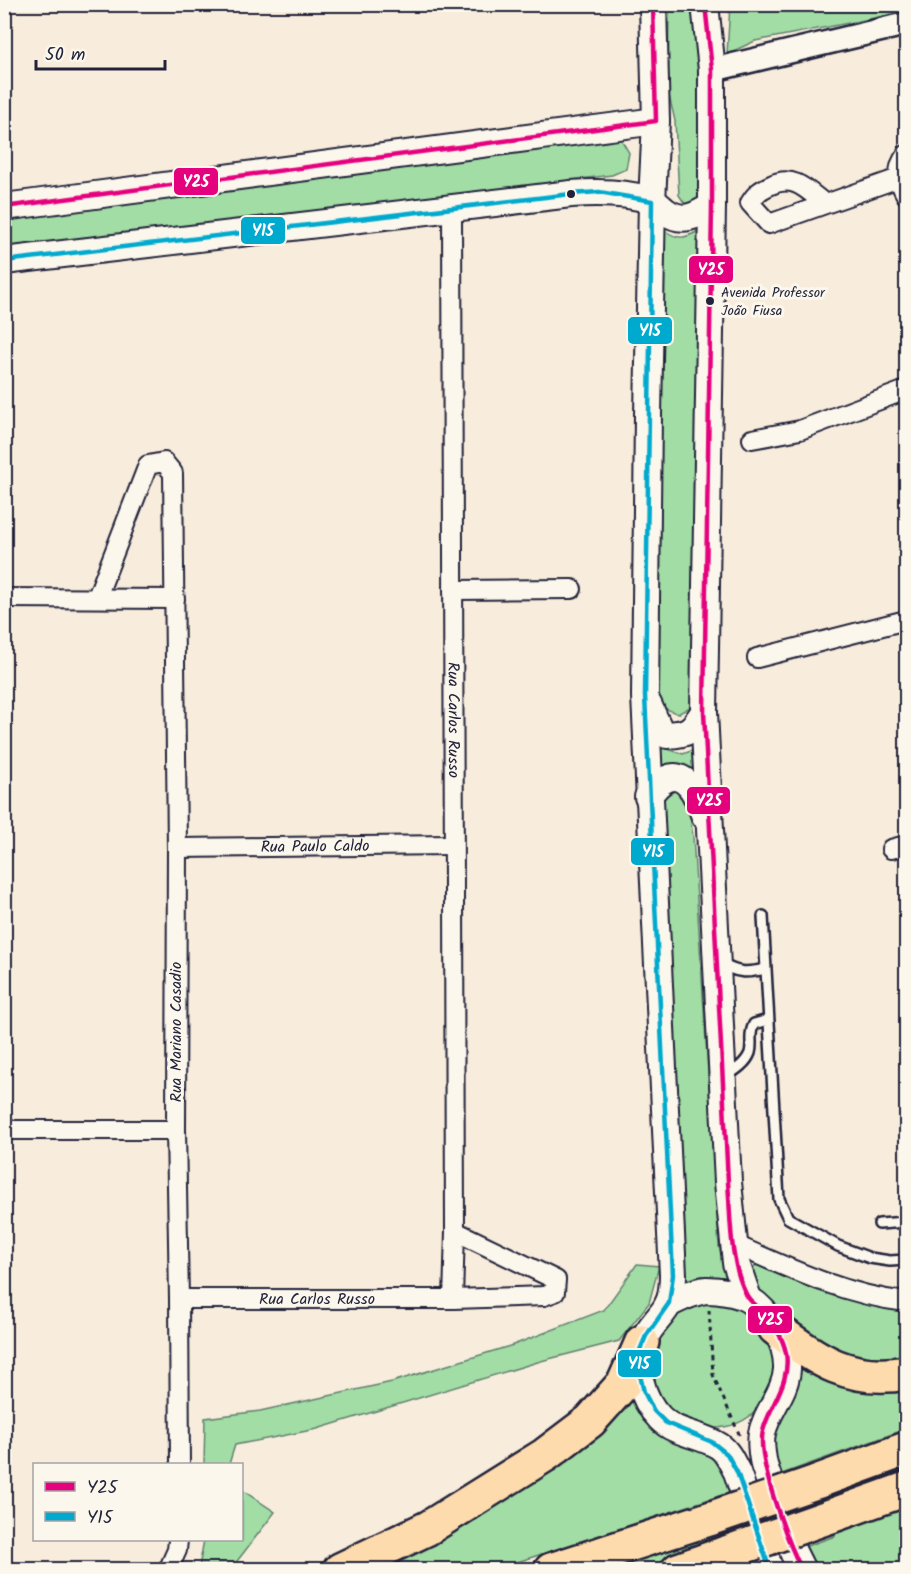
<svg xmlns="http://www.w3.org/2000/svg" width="911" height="1574" viewBox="0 0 911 1574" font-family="Kalam,sans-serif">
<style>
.green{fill:#a1dda4;stroke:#628070;stroke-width:1.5}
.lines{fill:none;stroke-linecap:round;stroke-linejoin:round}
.service-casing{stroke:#22223b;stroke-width:14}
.minor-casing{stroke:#22223b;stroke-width:22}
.tertiary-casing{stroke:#22223b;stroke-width:27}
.secondary-casing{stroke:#22223b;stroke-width:30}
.motorway-casing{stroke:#22223b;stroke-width:38}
.path{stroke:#22223b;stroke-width:3;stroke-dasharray:4.5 4.5;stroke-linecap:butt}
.service{stroke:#fbf7ec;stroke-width:9}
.minor{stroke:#fbf7ec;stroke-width:18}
.tertiary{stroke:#fbf7ec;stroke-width:22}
.secondary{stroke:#fbf7ec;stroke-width:26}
.motorway{stroke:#fedbac;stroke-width:33}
.motorway-bridge-casing{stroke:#22223b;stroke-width:38;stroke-linecap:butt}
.motorway-bridge{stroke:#fedbac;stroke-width:33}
.bus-1-casing{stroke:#fbf7ec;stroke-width:9}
.bus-2-casing{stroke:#fbf7ec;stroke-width:9}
.bus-1{stroke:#e5007d;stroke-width:4.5}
.bus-2{stroke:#00a9ce;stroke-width:4.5}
.bus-dot{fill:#22223b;stroke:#fbf7ec;stroke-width:2}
.labels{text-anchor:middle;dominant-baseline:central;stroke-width:6;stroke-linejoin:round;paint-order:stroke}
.bus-label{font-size:14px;fill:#22223b;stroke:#fbf7ec;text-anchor:start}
.street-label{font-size:16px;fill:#22223b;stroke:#fbf7ec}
.line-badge{stroke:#fbf7ec;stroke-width:2}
.badge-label{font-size:16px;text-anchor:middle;font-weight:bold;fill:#fff}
</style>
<rect width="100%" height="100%" fill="#f8eddc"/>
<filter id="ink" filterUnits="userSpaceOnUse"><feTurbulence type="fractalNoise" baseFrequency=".0167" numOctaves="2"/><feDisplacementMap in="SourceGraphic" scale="12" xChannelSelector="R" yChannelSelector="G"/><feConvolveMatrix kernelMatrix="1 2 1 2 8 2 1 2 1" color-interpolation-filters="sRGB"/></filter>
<g filter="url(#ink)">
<g class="green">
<polygon points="669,5 697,5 705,200 697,205 685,204 679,195 675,121 668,91"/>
<polygon points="730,5 906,4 906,12 755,41 727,54"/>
<polygon points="621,139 629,153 626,169 612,175 5,250 4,218"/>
<path d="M664,230C678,240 685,239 700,230L697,703L678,714L664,708L654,691Z"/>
<polygon points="661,747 683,754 696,749 696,777 662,770"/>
<polygon points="671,786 687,796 693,836 719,1246 728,1277 702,1276 681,1284 656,798"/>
<polygon points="758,1262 906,1310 906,1364 831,1356 764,1300 757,1286 753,1269"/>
<polygon points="637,1264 659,1266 649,1303 619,1341 541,1361 317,1429 235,1445 229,1464 204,1464 205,1418 260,1411 392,1382 513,1345 604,1310"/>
<circle cx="713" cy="1365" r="63"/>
<polygon points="796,1356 906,1381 906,1429 776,1476 771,1436"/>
<polygon points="633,1389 714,1457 734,1491 496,1569 360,1570"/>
<polygon points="906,1461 906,1479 822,1509 816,1494"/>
<polygon points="242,1490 275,1512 231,1569 194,1569 199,1567 204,1540 242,1540"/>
<polygon points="906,1505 906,1569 819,1569 810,1562 801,1548 835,1536 833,1532"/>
<polygon points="725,1526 731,1540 647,1569 598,1570"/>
</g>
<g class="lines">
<g class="service-casing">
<g id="service">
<polyline points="763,916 779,1199 788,1218 838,1246 870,1258 890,1261 906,1260"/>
<path d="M720,962C735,974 748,973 765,969"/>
<path d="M725,1077C734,1071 746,1064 750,1053C753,1043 748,1034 754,1024L768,1020"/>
<polyline points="879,1224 906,1222"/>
</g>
</g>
<g class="minor-casing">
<g id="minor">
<path d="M906,155C896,168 898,182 906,195"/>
<path d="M825,204C807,190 794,174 771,185C760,190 756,193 750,203L769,224L899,178"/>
<path id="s1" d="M452,208L455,1231L453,1299"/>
<polyline points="752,439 800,430 906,390"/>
<polyline points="453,590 572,589"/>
<polyline points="97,597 148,465 164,462 173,473 177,848 176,1130 179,1299 180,1464"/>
<polyline points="4,598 175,599"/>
<polyline points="757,658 906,620"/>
<path id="s2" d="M177,848L453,845"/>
<polyline points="891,849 906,845"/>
<polyline points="4,1130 176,1130"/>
<path d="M734,1244C790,1269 845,1295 906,1302"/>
<path id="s3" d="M179,1299H453L544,1296L555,1292L556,1280L455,1231"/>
<polyline points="166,1570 169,1568 177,1550 178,1540"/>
</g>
</g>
<g class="tertiary-casing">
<polyline id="tertiary" points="712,70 906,24"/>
</g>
<g class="secondary-casing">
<g id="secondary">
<path d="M653,4L656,121L652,201L648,415L645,696L673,1275C673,1284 672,1294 669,1303C663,1316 649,1326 643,1341C632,1365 642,1400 660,1418C675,1434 701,1434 719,1446C728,1452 732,1463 737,1472L770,1570"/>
<polyline points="705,4 712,70 712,206 704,712 728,1182 736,1263 748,1298"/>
<polyline points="4,207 656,121"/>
<path d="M4,261L571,194C597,192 625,192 650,200C656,202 661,208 665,211C682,224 696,216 712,206"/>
<path d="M648,704L659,729L667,735C690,734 692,730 704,712"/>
<path d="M648,797C658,782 674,767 690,786C697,794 701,807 705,816"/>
<path d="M668,1304C681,1298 694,1291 707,1290C719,1290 738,1293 748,1299C770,1312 788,1343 787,1369C786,1392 767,1410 762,1433C760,1443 762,1455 764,1465L793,1552L802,1570"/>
</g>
</g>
<g class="motorway-casing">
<g id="motorway">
<path d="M775,1328C816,1360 851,1383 906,1373"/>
<polyline points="816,1482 906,1449"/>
<polyline points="828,1517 906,1489"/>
<polyline points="340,1570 428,1528 545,1455 590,1421 624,1383 642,1342"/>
<polyline points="551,1570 712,1518"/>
<polyline points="678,1570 726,1553"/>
</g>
</g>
<polyline class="path" points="709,1310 713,1375 740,1436"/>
<use href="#service" class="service"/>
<use href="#minor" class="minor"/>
<use href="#tertiary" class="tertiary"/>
<use href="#secondary" class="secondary"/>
<use href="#motorway" class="motorway"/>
<g class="motorway-bridge-casing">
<g id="motorway-bridge">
<polyline points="712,1518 816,1482"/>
<polyline points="726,1553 828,1517"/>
</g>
</g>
<use href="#motorway-bridge" class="motorway-bridge"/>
<g class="bus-1-casing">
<g id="bus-1">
<path d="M705,4L712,70V206L704,712L728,1182C731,1218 729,1260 746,1294C749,1301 756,1305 761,1310C773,1321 783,1338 786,1353C791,1383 770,1404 763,1431C756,1458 788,1543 802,1570"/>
<polyline points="4,207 656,121 653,4"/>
</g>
</g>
<g class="bus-2-casing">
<polyline id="bus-2" points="4,261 571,194 599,192 652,201 645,696 673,1275 669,1303 646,1336 640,1350 639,1371 644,1392 654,1411 666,1423 712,1442 727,1454 737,1472 770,1570"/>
</g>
<use href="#bus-1" class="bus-1"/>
<use href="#bus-2" class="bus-2"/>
</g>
</g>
<g class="bus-dot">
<circle cx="571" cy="194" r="5"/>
<circle cx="710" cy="301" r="5"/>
</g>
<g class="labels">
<g class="bus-label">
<text x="721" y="293">Avenida Professor<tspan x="721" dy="18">João Fiusa</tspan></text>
</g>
<g class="street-label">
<text stroke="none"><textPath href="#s1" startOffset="512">Rua Carlos Russo</textPath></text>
<text stroke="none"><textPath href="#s2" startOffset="138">Rua Paulo Caldo</textPath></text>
<text transform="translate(176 1032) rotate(-90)">Rua Mariano Casadio</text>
<text stroke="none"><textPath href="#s3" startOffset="138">Rua Carlos Russo</textPath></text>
</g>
</g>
<g class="line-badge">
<rect x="173" y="167" width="46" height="29" rx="6" fill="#e5007d"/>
<rect x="240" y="216" width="46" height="29" rx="6" fill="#00a9ce"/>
<rect x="688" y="255" width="46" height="29" rx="6" fill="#e5007d"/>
<rect x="627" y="316" width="46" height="29" rx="6" fill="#00a9ce"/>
<rect x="686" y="786" width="45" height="29" rx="6" fill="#e5007d"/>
<rect x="630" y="837" width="45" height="29" rx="6" fill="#00a9ce"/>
<rect x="747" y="1305" width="46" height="29" rx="6" fill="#e5007d"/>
<rect x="617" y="1349" width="45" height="29" rx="6" fill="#00a9ce"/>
</g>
<g class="badge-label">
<text x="196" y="187">Y25</text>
<text x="263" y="236">Y15</text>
<text x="711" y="275">Y25</text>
<text x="650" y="336">Y15</text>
<text x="709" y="806">Y25</text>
<text x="653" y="857">Y15</text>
<text x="770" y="1325">Y25</text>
<text x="639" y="1369">Y15</text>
</g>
<rect width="911" height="1574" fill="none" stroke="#fbf7ec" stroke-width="24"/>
<rect x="12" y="12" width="887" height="1550" fill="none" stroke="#22223b" stroke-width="2" filter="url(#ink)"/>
<rect x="33" y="1463" width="210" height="78" fill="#fbf7ec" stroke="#a4a2a5" stroke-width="1.5"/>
<rect x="45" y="1482" width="30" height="9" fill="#e5007d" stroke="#a4a2a5" stroke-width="1.5"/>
<text x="87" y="1493" font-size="18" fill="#22223b">Y25</text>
<rect x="45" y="1512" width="30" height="9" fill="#00a9ce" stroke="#a4a2a5" stroke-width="1.5"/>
<text x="87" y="1523" font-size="18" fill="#22223b">Y15</text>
<path d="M36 60v9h129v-9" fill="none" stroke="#22223b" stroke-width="3"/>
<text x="45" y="60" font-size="18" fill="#22223b" stroke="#fbf7ec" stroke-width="4.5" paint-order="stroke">50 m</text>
</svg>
